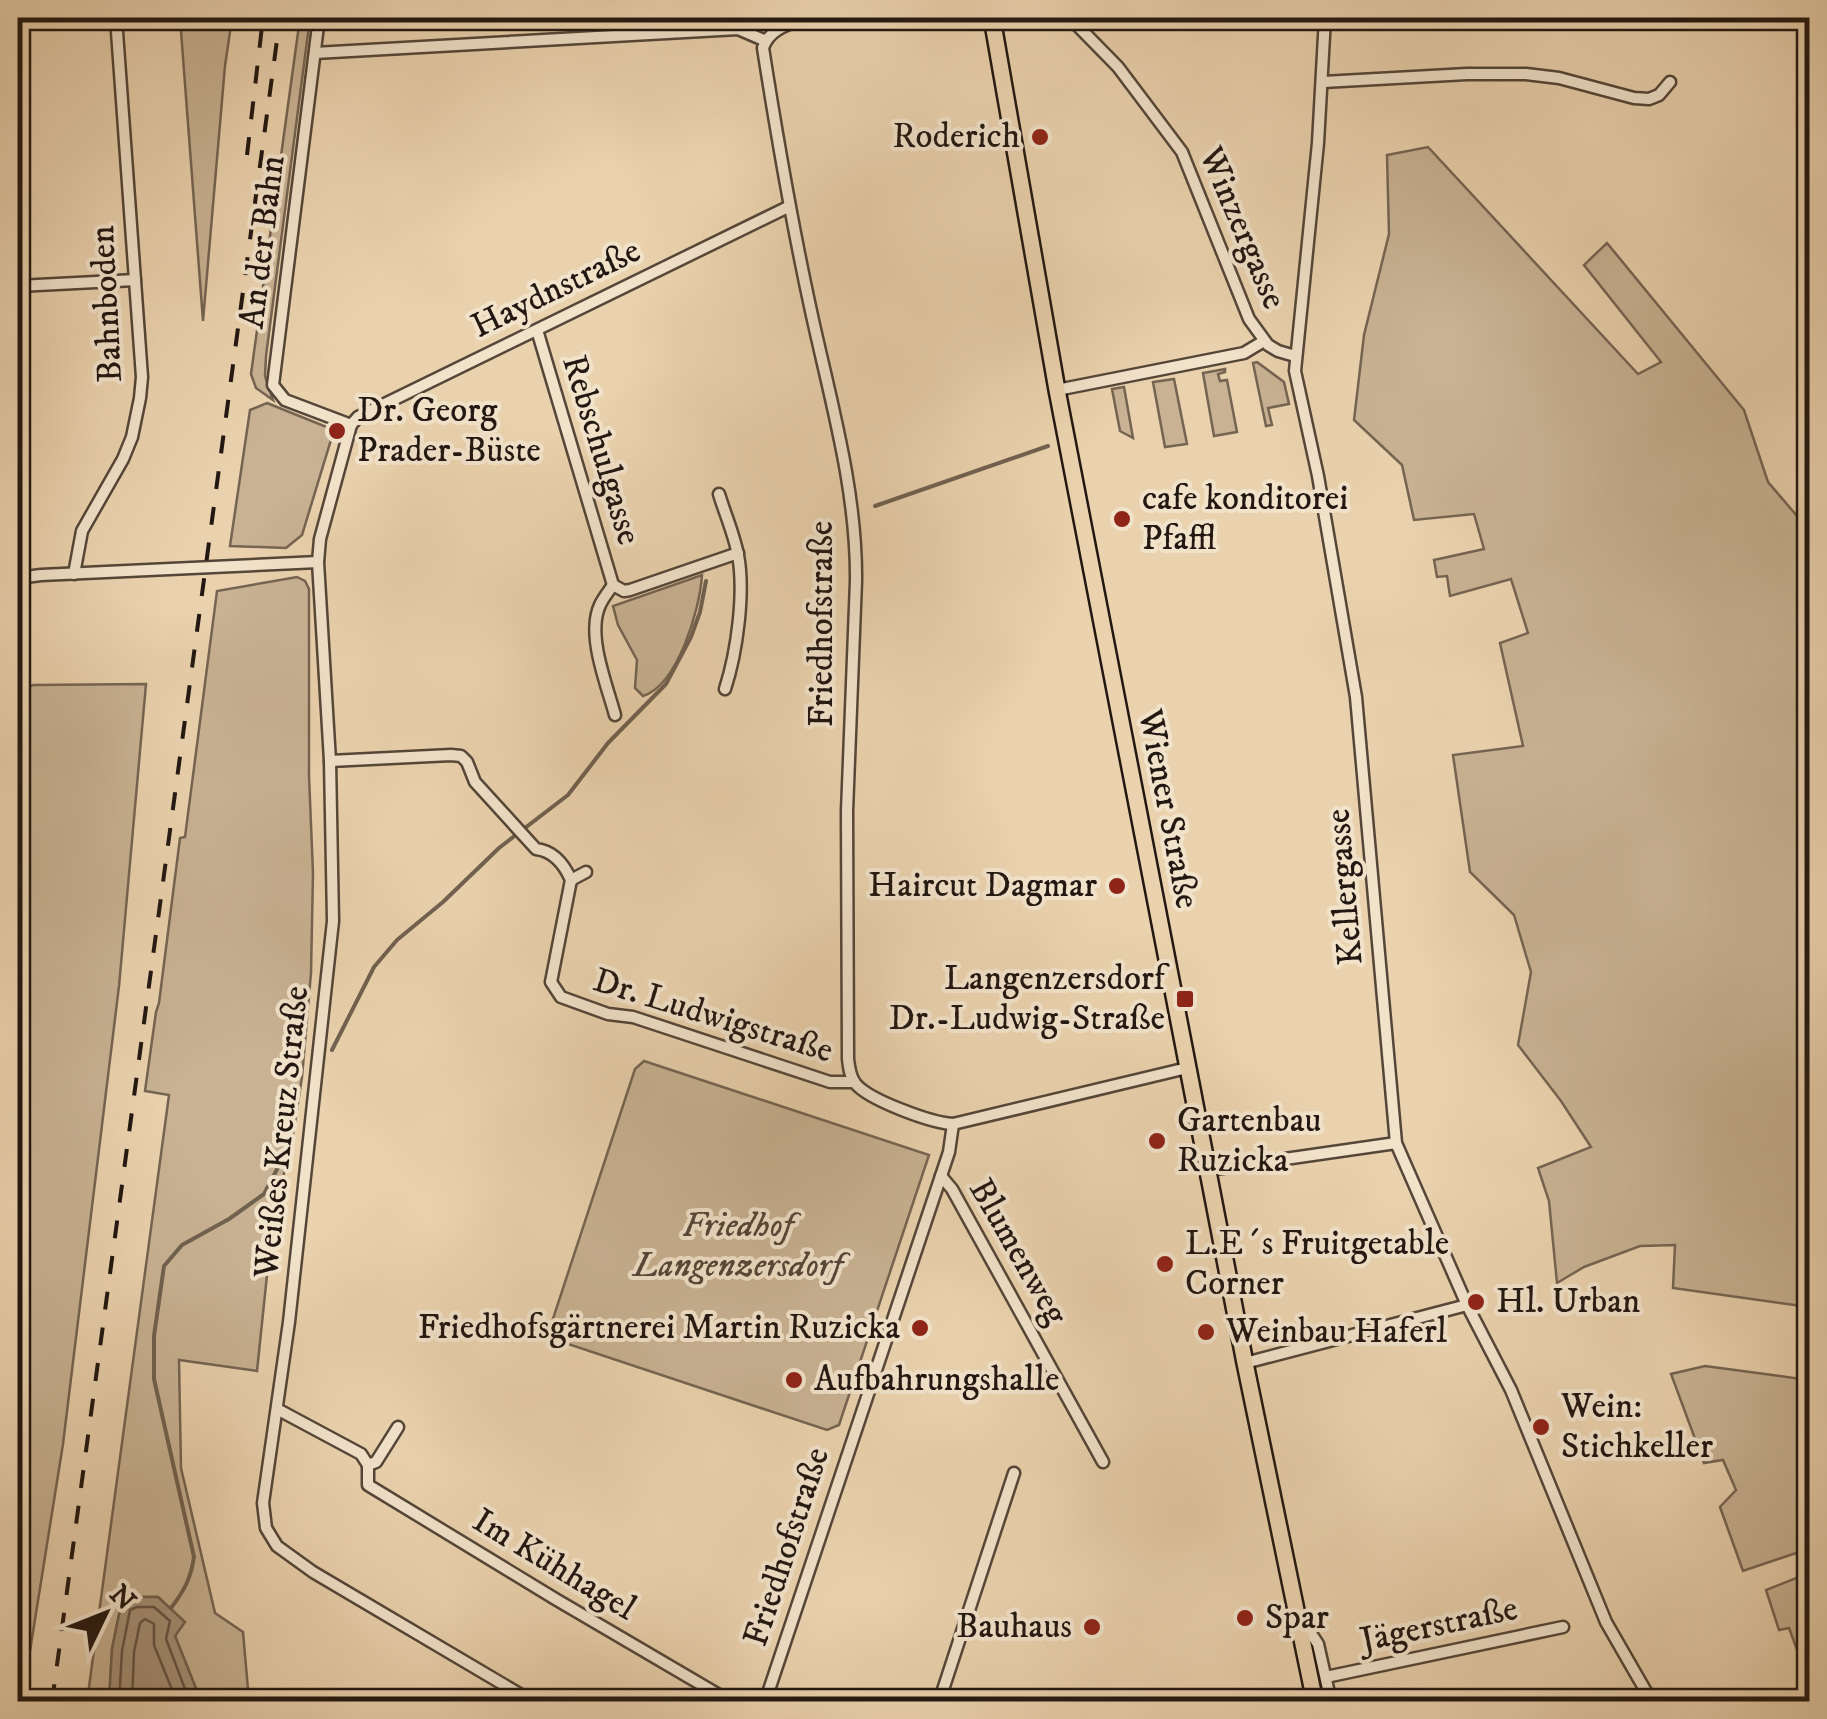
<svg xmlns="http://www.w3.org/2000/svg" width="1827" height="1719" viewBox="0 0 1827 1719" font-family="'IM FELL DW Pica',serif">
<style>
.green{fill:#c8b293;stroke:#756452;stroke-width:2.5}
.water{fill:#a69279;stroke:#71614f;stroke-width:2.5}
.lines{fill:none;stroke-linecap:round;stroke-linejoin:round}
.shore{stroke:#645445;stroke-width:2.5}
.stream{stroke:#71614f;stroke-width:4}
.street-casing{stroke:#544638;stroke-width:15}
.primary-casing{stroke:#221711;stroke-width:20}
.street{stroke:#f1e2ca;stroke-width:10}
.primary{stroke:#ead2ae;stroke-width:15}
.rail{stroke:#221711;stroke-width:4;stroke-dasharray:18 18;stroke-linecap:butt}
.poi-dot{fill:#8f2418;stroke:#f1e2ca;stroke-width:4}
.labels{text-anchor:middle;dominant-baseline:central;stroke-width:8;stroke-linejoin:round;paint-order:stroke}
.poi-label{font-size:35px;fill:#221711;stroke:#f1e2ca;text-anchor:start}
.street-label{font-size:35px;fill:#221711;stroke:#f1e2ca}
.park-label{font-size:35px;font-style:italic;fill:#544638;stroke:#f1e2ca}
</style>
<rect width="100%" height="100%" fill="#ead2ae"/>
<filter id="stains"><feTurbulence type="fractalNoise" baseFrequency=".002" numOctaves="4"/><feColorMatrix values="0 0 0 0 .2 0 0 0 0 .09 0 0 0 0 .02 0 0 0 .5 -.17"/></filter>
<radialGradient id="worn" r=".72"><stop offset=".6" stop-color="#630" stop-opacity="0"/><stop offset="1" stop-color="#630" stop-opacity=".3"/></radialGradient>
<g class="green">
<polygon points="180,18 232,18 225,66 203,321"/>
<polygon points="300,18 310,18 266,356 265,376 273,400 256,388 251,374"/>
<polygon points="1428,147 1638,374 1661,362 1584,265 1607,243 1744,410 1768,482 1809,530 1809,1307 1673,1288 1675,1245 1640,1246 1584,1267 1557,1283 1549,1201 1538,1168 1591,1147 1561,1101 1518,1045 1531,972 1514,915 1470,872 1453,755 1523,746 1500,643 1528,633 1511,579 1450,596 1447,576 1437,577 1434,560 1484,549 1474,514 1414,520 1402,465 1354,420 1364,335 1389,234 1387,155"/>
<polygon points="1257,362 1284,382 1289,404 1268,408 1272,425 1266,426 1253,363"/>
<polygon points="1225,369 1225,372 1218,374 1220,381 1227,380 1237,432 1214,436 1203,373"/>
<polygon points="1174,379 1187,444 1165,447 1153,382"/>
<polygon points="1124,387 1133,438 1120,431 1112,389"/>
<polygon points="267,403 334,430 302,535 286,548 230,546 250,410"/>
<path d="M702,575C700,609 678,685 643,696L635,688L637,660L618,625L613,606Z"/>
<polygon points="297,577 305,581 309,589 309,776 313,873 311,973 302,1077 294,1129 272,1227 257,1371 179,1360 181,1468 215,1613 243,1632 249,1701 201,1701 175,1636 184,1622 158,1597 136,1597 122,1600 112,1649 109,1701 87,1702 169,1095 145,1091 156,1012 159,1003 180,838 185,837 217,591"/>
<polygon points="146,684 119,986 63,1444 22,1701 18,1701 18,691 33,685"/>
<polygon points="644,1061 929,1155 839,1425 827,1430 547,1337 635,1069"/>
<polygon points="1705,1366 1809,1380 1809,1682 1789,1628 1779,1630 1766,1590 1804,1575 1796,1553 1743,1571 1720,1507 1736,1490 1723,1460 1704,1463 1671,1374"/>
</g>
<polygon class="water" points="136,1597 158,1597 185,1622 175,1636 201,1701 109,1701 112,1649 122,1600"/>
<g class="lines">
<g class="shore">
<polyline points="119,1702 122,1651 130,1610 137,1607 154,1607 170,1621 166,1639 190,1702"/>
<polyline points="132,1702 134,1652 140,1623 145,1619 154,1624 154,1645 177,1702"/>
</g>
<g class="stream">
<polyline points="753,19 756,18"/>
<polyline points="875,506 1048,446"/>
<polyline points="332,1050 374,967 397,940 443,902 499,848 568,795 608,743 666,684 691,637 700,612 706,581"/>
<path d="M171,1608C184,1591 191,1578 194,1557L154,1379V1336L164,1266L182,1245L229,1219L264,1194L284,1156"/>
</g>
<g class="street-casing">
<g id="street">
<polyline points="319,18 273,385 285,400 351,425"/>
<path d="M806,18C789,24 769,29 763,48C777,137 792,224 811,311C830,399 857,490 856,581L847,811L848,1059C849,1068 850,1076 855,1083C868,1100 932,1123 953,1124L1187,1068"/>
<polyline points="1070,18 1118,67 1182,152 1249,319 1268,345 1278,351 1295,356"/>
<polyline points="1325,18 1318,143 1295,371 1318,476 1356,697 1396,1143 1467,1305 1511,1390 1606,1622 1652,1702"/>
<polyline points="315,53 738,29 766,41"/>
<polyline points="1323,82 1467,74 1526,74 1559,78 1634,98 1649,99 1659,95 1670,82"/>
<polyline points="18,286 135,280"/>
<polyline points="537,330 613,585 624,591 630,590 738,553"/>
<polyline points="1057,390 1244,353 1264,341"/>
<polyline points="351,425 320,539 318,562 330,761 333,921 289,1322 263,1503 266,1528 277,1546 313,1572 533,1702"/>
<polyline points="351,425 358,417 788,207"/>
<path d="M719,494C725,514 734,534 738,555C745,593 737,652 725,689"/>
<polyline points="74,574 82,531 123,459 132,437 140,398 142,377 116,18"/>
<polyline points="18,578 41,575 318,562"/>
<path d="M613,585C609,591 603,598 600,605C586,635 607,685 615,715"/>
<path d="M330,761L451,755L461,756L467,762L475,782L536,849C554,851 564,864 571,880L551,982L561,997L608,1014L633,1017L830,1082H854"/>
<polyline points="571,880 586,872"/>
<polyline points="1208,1170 1396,1143"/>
<polyline points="941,1176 952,1189 1103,1462"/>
<polyline points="1245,1363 1467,1305"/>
<polyline points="277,1409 361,1454 368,1465 368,1485 557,1600 731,1702"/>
<polyline points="368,1465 376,1462 398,1427"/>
<polyline points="1299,1615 1318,1644 1331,1702"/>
<polyline points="1326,1677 1563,1627"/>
<polyline points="765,1702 949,1152 953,1124"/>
<polyline points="939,1702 1014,1473"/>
</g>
</g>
<g class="primary-casing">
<polyline id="primary" points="992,18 1057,390 1245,1363 1315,1702"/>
</g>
<use href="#street" class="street"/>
<use href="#primary" class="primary"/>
<g class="rail">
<polyline points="247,155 263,18"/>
<polyline points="52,1702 280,18"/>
</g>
</g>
<g class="poi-dot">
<circle cx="1040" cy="137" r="10"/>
<circle cx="337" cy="431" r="10"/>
<circle cx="1122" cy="519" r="10"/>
<circle cx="1117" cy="886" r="10"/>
<rect x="1175" y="989" width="20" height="20" rx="5"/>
<circle cx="1157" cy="1141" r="10"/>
<circle cx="1165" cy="1264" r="10"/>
<circle cx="1476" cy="1302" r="10"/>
<circle cx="920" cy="1328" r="10"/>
<circle cx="1206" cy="1332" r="10"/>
<circle cx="794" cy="1380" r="10"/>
<circle cx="1541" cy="1427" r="10"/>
<circle cx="1245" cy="1618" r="10"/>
<circle cx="1092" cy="1627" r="10"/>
</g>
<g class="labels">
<g class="poi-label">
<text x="1020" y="137" text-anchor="end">Roderich</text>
<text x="357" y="411">Dr. Georg<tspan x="357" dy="40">Prader-Büste</tspan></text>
<text x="1142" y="499">cafe konditorei<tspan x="1142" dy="40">Pfaffl</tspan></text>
<text x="1097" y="886" text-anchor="end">Haircut Dagmar</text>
<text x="1165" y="979" text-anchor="end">Langenzersdorf<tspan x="1165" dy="40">Dr.-Ludwig-Straße</tspan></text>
<text x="1177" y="1121">Gartenbau<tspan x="1177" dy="40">Ruzicka</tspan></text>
<text x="1185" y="1244">L.E´s Fruitgetable<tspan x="1185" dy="40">Corner</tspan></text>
<text x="1496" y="1302">Hl. Urban</text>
<text x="900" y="1328" text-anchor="end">Friedhofsgärtnerei Martin Ruzicka</text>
<text x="1226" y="1332">Weinbau Haferl</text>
<text x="814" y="1380">Aufbahrungshalle</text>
<text x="1561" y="1407">Wein:<tspan x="1561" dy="40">Stichkeller</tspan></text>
<text x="1265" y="1618">Spar</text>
<text x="1072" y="1627" text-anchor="end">Bauhaus</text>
</g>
<g class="street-label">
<text transform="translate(1242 228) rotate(67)">Winzergasse</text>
<text transform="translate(263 242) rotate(-83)">An der Bahn</text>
<text transform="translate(556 289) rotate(-26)">Haydnstraße</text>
<text transform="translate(107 304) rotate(-93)">Bahnboden</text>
<text transform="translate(601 450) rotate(73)">Rebschulgasse</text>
<text transform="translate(822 624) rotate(-90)">Friedhofstraße</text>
<text transform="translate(1168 809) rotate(79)">Wiener Straße</text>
<text transform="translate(1345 887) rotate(-95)">Kellergasse</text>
<text transform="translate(713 1016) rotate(17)">Dr. Ludwigstraße</text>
<text transform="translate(282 1132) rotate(-84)">Weißes Kreuz Straße</text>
<text transform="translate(1018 1252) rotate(60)">Blumenweg</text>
<text transform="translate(787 1547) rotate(-72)">Friedhofstraße</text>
<text transform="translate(554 1565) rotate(31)">Im Kühhagel</text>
<text transform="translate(1439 1625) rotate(-12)">Jägerstraße</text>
</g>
<g class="park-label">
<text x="738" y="1226">Friedhof<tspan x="738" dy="40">Langenzersdorf</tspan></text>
</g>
</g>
<rect width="1827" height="1719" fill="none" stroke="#ead2ae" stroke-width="60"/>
<rect x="20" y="20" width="1787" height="1679" fill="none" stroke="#221711" stroke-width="5"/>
<rect x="30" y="30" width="1767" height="1659" fill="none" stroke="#221711" stroke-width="2.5"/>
<g transform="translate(105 1614) rotate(47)" stroke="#f1e2ca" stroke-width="8" paint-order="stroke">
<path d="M0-8L18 38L0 25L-18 38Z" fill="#221711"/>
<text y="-15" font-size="28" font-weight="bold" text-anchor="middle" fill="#221711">N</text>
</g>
<rect width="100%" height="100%" filter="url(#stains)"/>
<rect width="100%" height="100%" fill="url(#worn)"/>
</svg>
